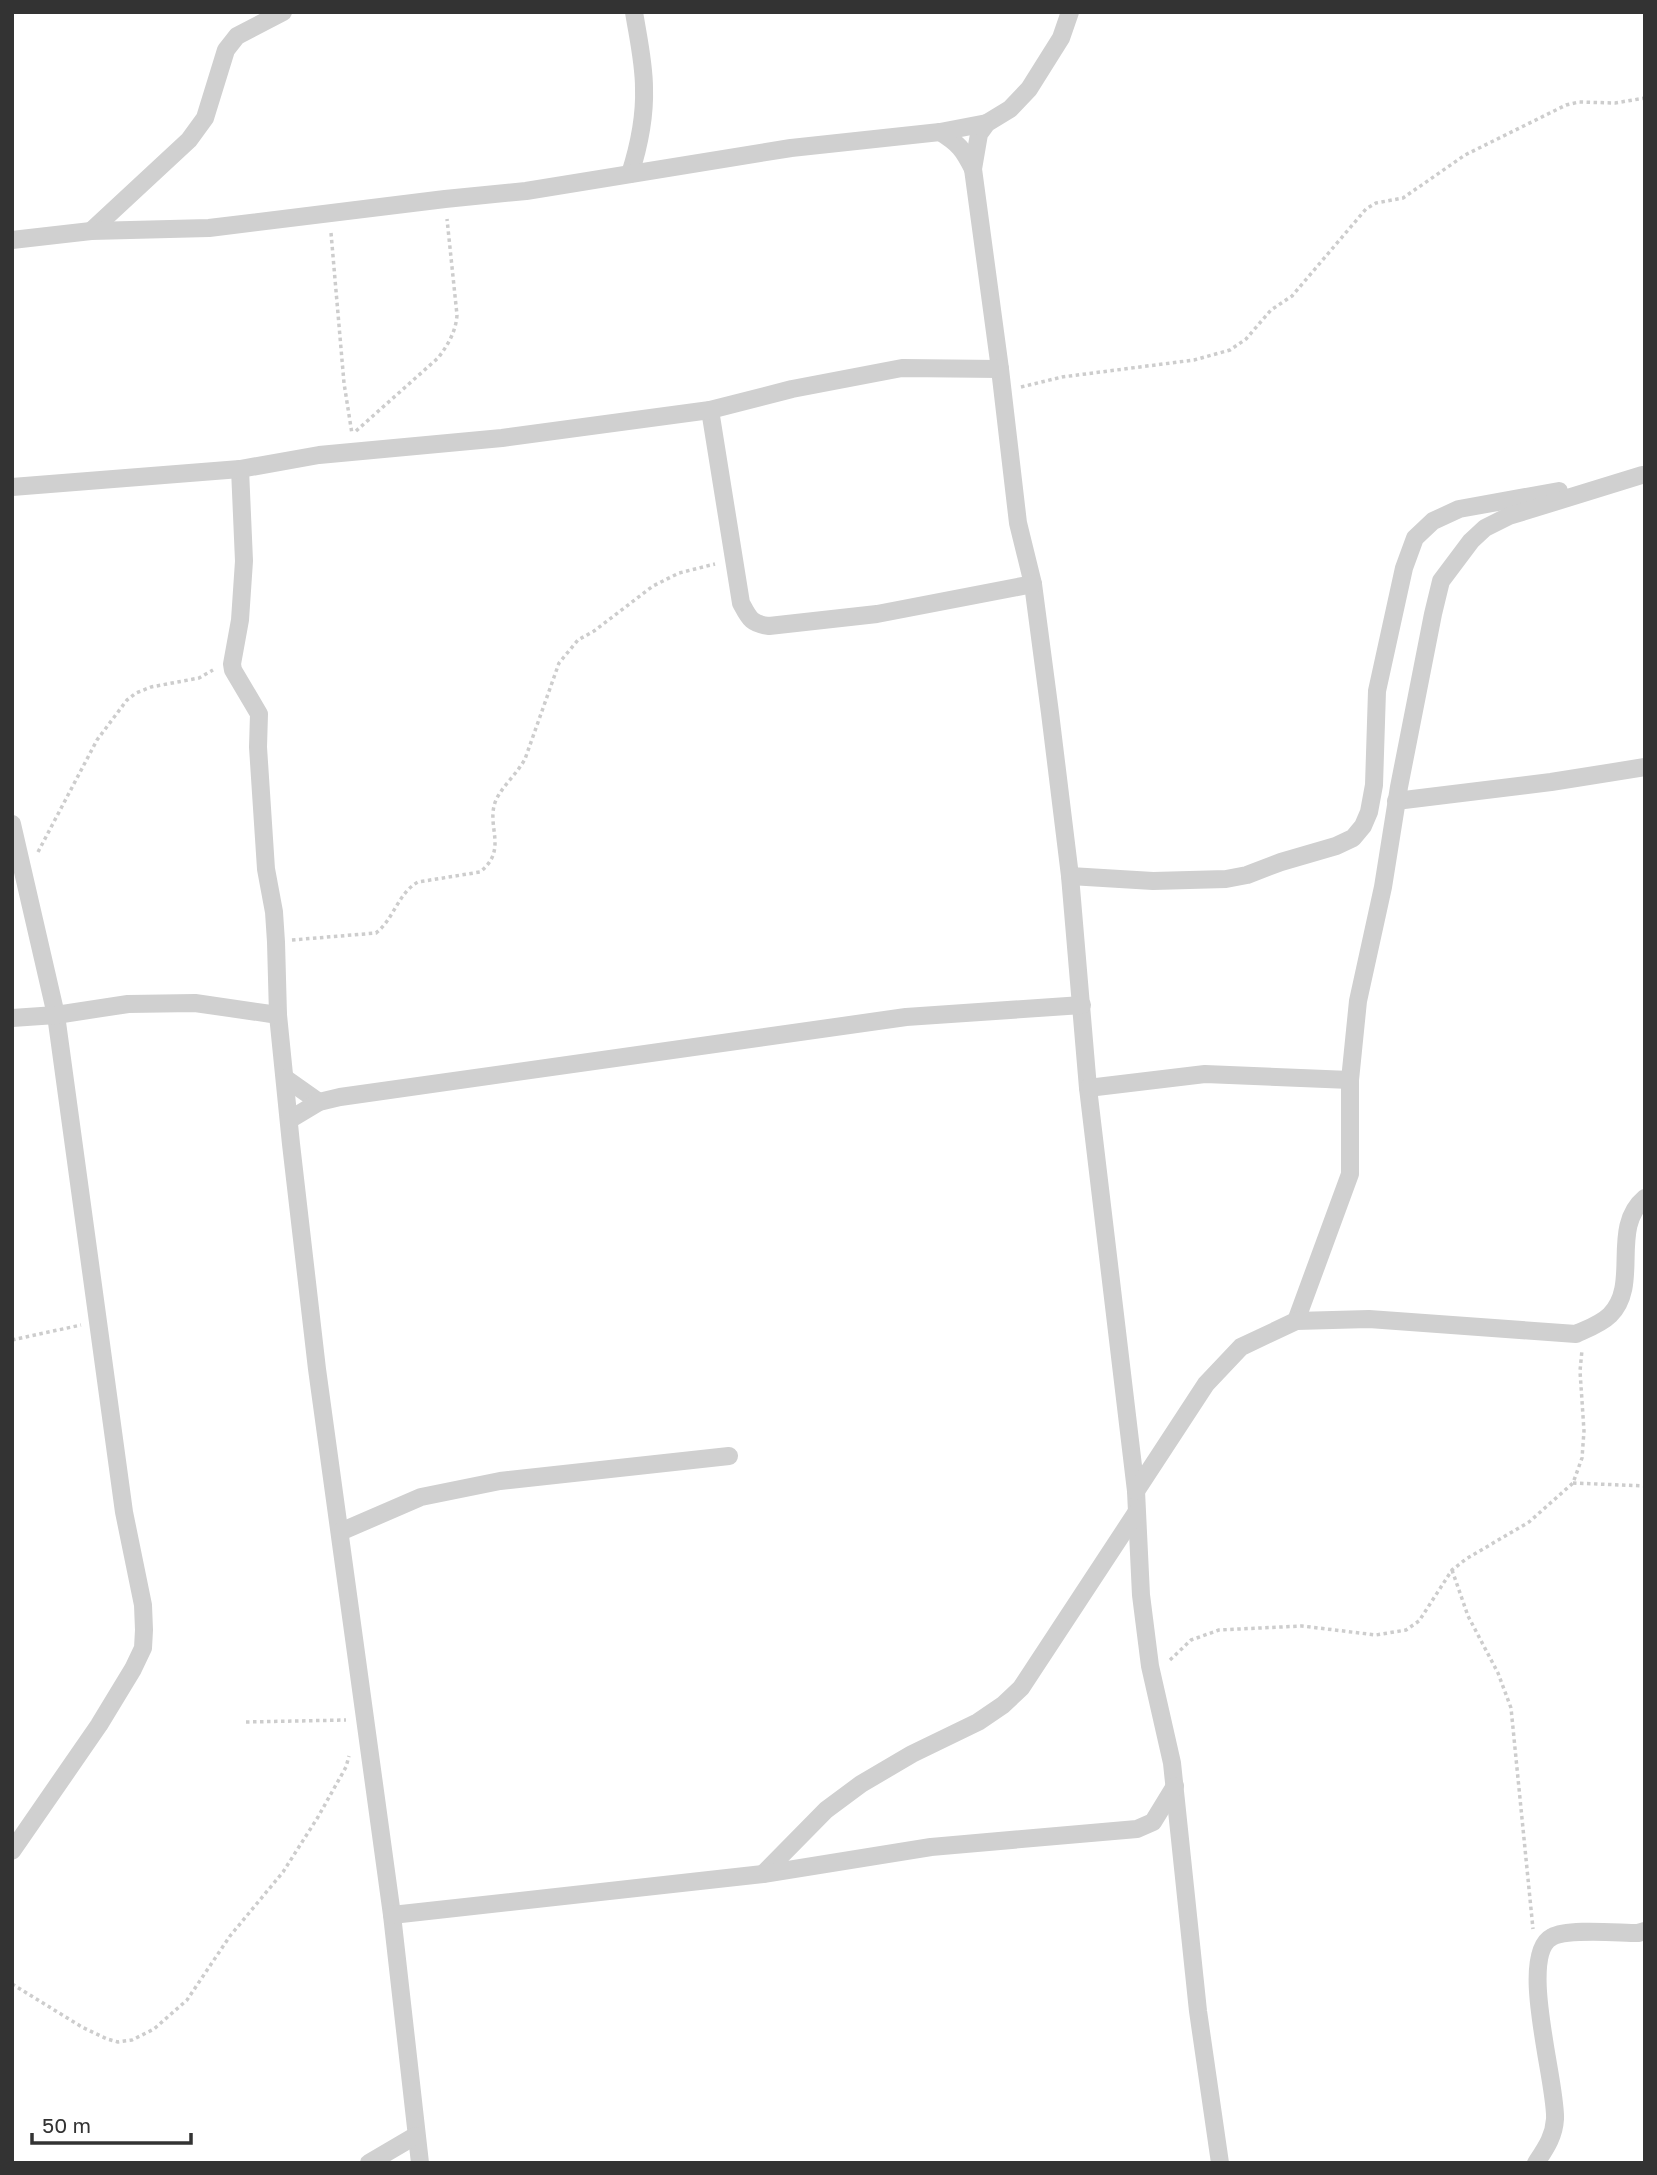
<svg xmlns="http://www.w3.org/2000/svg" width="1657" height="2175" viewBox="0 0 1657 2175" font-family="'Golos Text',sans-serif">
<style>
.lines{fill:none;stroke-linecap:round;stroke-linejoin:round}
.path{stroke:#cdcdcd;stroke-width:3.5;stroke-dasharray:3.5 3.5;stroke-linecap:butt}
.street{stroke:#d0d0d0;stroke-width:18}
</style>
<rect width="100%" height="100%" fill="#fff"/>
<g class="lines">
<g class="path">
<polyline points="331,233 344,383 352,434"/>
<polyline points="1021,387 1062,377 1194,360 1230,350 1246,339 1271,310 1292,296 1366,209 1376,203 1403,198 1465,155 1566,105 1579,102 1615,103 1645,98"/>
<path d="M356,431L438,358C448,345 456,331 457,315L447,219"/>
<polyline points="38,852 97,740 127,700 136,693 151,687 199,678 213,670"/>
<path d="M292,940L376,933C394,919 398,893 418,882L480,872C509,849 485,826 496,800C503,785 517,774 525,759L559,663L578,640L594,631L653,586L679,573L715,564"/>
<polyline points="12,1340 81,1325"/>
<polyline points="1573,1483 1645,1486"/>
<polyline points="1452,1570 1468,1616 1498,1673 1511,1708 1533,1929"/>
<polyline points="1170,1660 1191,1640 1219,1630 1302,1626 1376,1635 1406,1630 1419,1621 1452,1570 1466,1559 1529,1522 1573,1483 1582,1458 1584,1431 1580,1371 1582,1350"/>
<polyline points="246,1722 346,1720"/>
<polyline points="12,1984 82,2027 107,2039 118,2042 132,2040 154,2029 187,2000 230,1936 283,1872 318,1817 346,1767 349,1756"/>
</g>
<g class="street">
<polyline points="1070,12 1061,38 1029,89 1010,109 987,123 979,134 973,169 1000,369 1018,523 1033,584 1050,713 1070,876 1088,1088 1136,1491 1141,1595 1150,1666 1172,1763 1198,2011 1220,2163"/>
<path d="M940,132C959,144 963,149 973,169"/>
<path d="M630,174C639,146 645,118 644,88C644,63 638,37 634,12"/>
<polyline points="91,231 189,140 205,118 226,50 237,36 283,12"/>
<polyline points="12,240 91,231 209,228 445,199 526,191 791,148 940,132 987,123"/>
<path d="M710,410L741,603C749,618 751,624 769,626L877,614L1033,584"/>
<polyline points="240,469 244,561 240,620 232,664 233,670 259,714 258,747 266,869 274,912 276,942 278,1015 291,1144 317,1369 392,1915 420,2163"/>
<polyline points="12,487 240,469 319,455 502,438 710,410 792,389 902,368 1000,369"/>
<polyline points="1396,801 1551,782 1645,767"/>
<polyline points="12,824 56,1015 124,1512 143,1605 144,1630 143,1648 133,1669 99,1725 12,1851"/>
<polyline points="1070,876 1153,881 1226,879 1247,875 1281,862 1336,846 1353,838 1363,826 1369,812 1374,785 1377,691 1404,568 1415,538 1433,521 1459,509 1559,491"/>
<polyline points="12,1018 56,1015 128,1004 195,1003 278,1015"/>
<polyline points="285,1078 319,1102"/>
<polyline points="1088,1088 1205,1074 1350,1080"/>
<polyline points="289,1120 319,1102 340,1097 906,1017 1082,1005"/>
<polyline points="1296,1321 1350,1174 1350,1080 1358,1001 1383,887 1399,787 1433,614 1441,581 1471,541 1485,528 1509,516 1642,475"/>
<path d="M1136,1491L1206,1384L1241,1347L1296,1321L1369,1319L1576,1334C1587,1329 1601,1324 1610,1315C1641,1284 1609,1228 1645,1198"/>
<polyline points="340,1532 421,1497 500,1481 729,1456"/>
<polyline points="763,1874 826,1810 861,1784 912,1754 978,1722 1003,1705 1021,1688 1136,1513"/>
<polyline points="392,1915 763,1874 931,1847 1137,1829 1153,1822 1175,1786"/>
<polyline points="369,2163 415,2136"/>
<path d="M1536,2163C1545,2149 1554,2137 1555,2119C1557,2084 1517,1955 1552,1937C1568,1928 1618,1933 1638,1933L1645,1931"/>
</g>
</g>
<rect width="1657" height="2175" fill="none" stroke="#333333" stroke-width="28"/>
<path d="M32 2133v10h159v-10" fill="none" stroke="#333333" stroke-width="3.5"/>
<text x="42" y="2133" font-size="21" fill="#333333" stroke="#ffffff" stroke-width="5" paint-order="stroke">50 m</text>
</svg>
